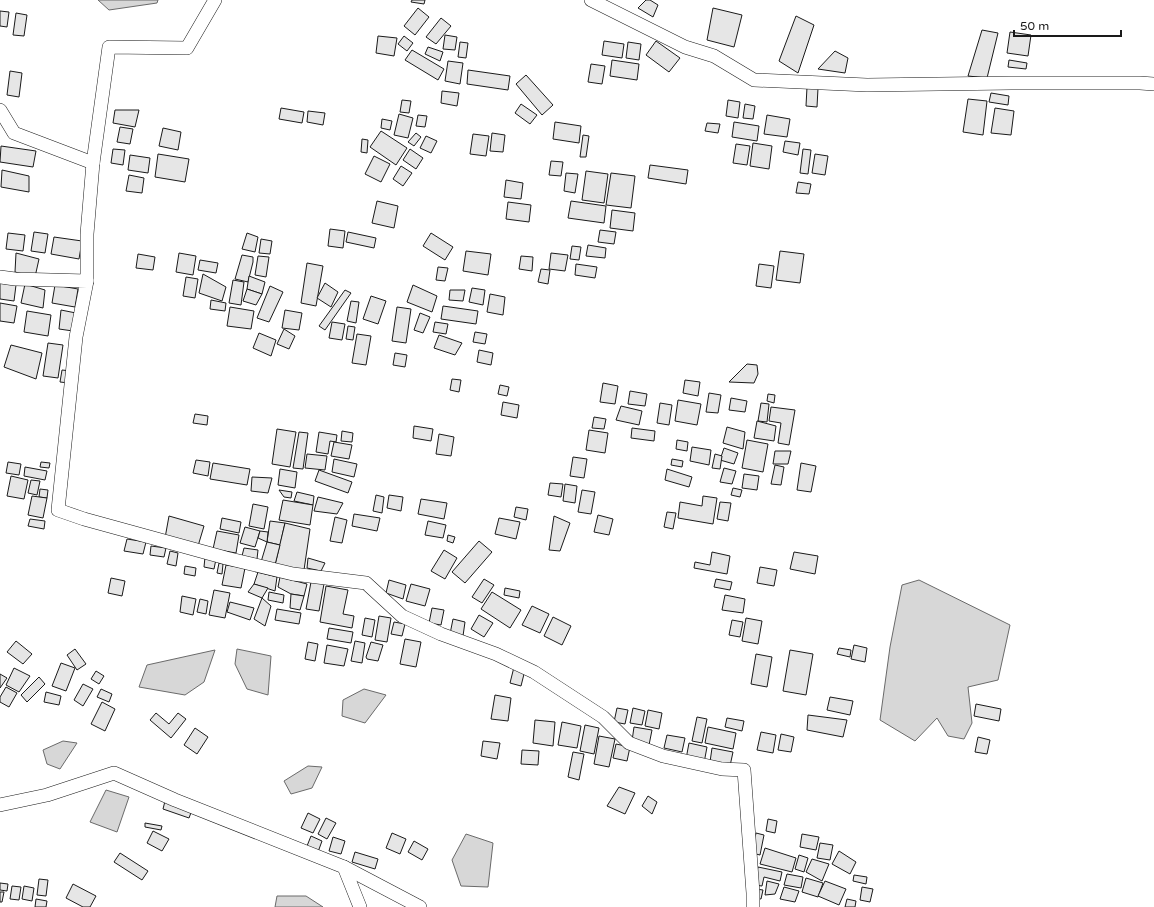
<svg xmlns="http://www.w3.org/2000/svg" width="1154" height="907" viewBox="0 0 1154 907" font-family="'Varela Round',sans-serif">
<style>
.water{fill:#d7d7d7;stroke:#6a6a6a}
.building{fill:#e6e6e6;stroke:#1a1a1a}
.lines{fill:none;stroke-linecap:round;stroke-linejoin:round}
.minor-casing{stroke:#1a1a1a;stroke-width:14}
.minor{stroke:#fff;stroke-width:13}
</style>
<rect width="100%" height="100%" fill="#fff"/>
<g class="water">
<polygon points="98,0 158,0 157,3 109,10"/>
<polygon points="919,580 1010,625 998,680 968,687 972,723 964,739 948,736 937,718 915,741 880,720 890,647 902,585"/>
<polygon points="237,649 271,656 268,695 247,689 235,664"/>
<polygon points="215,650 204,682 185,695 139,687 147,665"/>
<polygon points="364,689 386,695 365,723 342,716 343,700"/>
<polygon points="63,741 77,743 60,769 47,764 43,750"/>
<polygon points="308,766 322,767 312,788 291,794 284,781"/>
<polygon points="106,790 129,797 117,832 90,822"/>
<polygon points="466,834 493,843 488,887 461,886 452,860"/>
<polygon points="277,896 306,896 323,907 275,907"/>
</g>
<g class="building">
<polygon points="412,0 425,0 424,4 411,2"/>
<polygon points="646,0 650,0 658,5 653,17 638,8"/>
<polygon points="418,8 429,17 415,35 404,26"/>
<polygon points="713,8 742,15 734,47 707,40"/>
<polygon points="0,11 9,12 7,27 0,26"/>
<polygon points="16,13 27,15 24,36 13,35"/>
<polygon points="796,16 814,25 798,73 779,61"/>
<polygon points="441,18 451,26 436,44 426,37"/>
<polygon points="982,30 998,33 987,78 968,76"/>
<polygon points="1010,32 1031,35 1028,56 1007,53"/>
<polygon points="445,35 457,37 455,50 443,49"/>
<polygon points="378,36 397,38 394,56 376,53"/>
<polygon points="404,36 413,43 407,51 398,44"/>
<polygon points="604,41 624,44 622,58 602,55"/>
<polygon points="656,41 680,58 669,72 646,55"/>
<polygon points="460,42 468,43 466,58 458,57"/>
<polygon points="628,42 641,44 639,60 626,58"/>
<polygon points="428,47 443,52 440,61 425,54"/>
<polygon points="412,50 444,69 438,80 405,60"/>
<polygon points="835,51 848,58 845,73 818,69"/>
<polygon points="612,60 639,64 637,80 610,76"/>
<polygon points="1009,60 1027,63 1026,69 1008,67"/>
<polygon points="448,61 463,63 460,84 445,81"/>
<polygon points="591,64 605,66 602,84 588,82"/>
<polygon points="468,70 510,76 508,90 467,84"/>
<polygon points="10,71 22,73 19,97 7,95"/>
<polygon points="526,75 553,105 542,115 516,84"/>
<polygon points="807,87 818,88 817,107 806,106"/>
<polygon points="442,91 459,93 457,106 441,103"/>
<polygon points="991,93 1009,96 1008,105 989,102"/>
<polygon points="968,99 987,101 983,135 963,132"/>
<polygon points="402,100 411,101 409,113 400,112"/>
<polygon points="728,100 740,102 738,118 726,116"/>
<polygon points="521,104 537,115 530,124 515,113"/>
<polygon points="745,104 755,106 753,119 743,118"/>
<polygon points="281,108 304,112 302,123 279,119"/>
<polygon points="995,108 1014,111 1011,135 991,133"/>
<polygon points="115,110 139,110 135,127 113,123"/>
<polygon points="308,111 325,113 323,125 307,122"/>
<polygon points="399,114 413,118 408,138 394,135"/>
<polygon points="418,115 427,116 425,127 416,126"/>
<polygon points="767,115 790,119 787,137 764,134"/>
<polygon points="382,119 392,121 390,130 381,128"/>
<polygon points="555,122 581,126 579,143 553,139"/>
<polygon points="734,122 759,126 757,141 732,137"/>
<polygon points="707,123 720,124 718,133 705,131"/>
<polygon points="120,127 133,129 130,144 117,142"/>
<polygon points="163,128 181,132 178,150 159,146"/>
<polygon points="381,131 407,148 396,165 370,147"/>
<polygon points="416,133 421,137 414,146 408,142"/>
<polygon points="492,133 505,135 503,152 490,151"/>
<polygon points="473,134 489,136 486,156 470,154"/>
<polygon points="583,135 589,136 586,157 580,157"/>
<polygon points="426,136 437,141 431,153 420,148"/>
<polygon points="362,139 368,140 367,153 361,152"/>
<polygon points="785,141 800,143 798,155 783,152"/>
<polygon points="753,143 772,146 769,169 750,166"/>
<polygon points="736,144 750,146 747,165 733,163"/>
<polygon points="1,146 36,151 33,167 0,162"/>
<polygon points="113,149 125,150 123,165 111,163"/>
<polygon points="410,149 423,158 416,169 403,160"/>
<polygon points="803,149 811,150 808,174 800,173"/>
<polygon points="158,154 189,159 185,182 155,177"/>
<polygon points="815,154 828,156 825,175 812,173"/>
<polygon points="130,155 150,158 148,173 128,170"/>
<polygon points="374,156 390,164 381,182 365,174"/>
<polygon points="551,161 563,162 561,176 549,175"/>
<polygon points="650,165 688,170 686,184 648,178"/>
<polygon points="401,166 412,173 403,186 393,179"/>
<polygon points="2,170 29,176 29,192 1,187"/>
<polygon points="586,171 608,174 604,203 582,200"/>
<polygon points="566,173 578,174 575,193 564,191"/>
<polygon points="611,173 635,176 631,208 606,205"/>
<polygon points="129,175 144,178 142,193 126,191"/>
<polygon points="506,180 523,183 521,199 504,197"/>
<polygon points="798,182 811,184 809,194 796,193"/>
<polygon points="377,201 398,206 394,228 372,223"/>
<polygon points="571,201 606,206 604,223 568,218"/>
<polygon points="508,202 531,205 529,222 506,219"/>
<polygon points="612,210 635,213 633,231 610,228"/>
<polygon points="330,229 345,231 343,248 328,246"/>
<polygon points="600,230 616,232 614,244 598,242"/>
<polygon points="34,232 48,234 45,253 31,251"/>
<polygon points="348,232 376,238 374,248 346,242"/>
<polygon points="8,233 25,235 23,251 6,249"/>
<polygon points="247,233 258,237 255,252 242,249"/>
<polygon points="431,233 453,247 445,260 423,246"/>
<polygon points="54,237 82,241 79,259 51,254"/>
<polygon points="261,239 272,241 270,254 259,253"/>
<polygon points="588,245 606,248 605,258 586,256"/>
<polygon points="572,246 581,247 579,260 570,259"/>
<polygon points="466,251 491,254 488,275 463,271"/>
<polygon points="780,251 804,254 800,283 776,280"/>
<polygon points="16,253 39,259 35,277 15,272"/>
<polygon points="179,253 196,256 193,275 176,272"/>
<polygon points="551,253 568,255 565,271 549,269"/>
<polygon points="138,254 155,257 153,270 136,268"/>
<polygon points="242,255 253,257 253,262 248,282 235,279"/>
<polygon points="258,256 269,257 266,277 255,275"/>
<polygon points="521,256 533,257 532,271 519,269"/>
<polygon points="200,260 218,263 216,273 198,270"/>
<polygon points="307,263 323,266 316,306 301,303"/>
<polygon points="576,264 597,267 595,278 575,275"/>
<polygon points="759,264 774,266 771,288 756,286"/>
<polygon points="438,267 448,268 445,281 436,280"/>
<polygon points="541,269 550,270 548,284 538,282"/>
<polygon points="203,274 226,287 222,301 199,293"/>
<polygon points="249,276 265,282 262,294 247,289"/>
<polygon points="186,277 198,279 195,298 183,296"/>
<polygon points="233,280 244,282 241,305 229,303"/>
<polygon points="0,283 16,285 14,301 0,299"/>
<polygon points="325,283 338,292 331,307 317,298"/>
<polygon points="25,284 45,290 43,308 21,303"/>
<polygon points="55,285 78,289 75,307 52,303"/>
<polygon points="413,285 437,296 432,312 407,302"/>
<polygon points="270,286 283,292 269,322 257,318"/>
<polygon points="472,288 485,290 483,305 469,302"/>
<polygon points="247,289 262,294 256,305 243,301"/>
<polygon points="345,290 351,293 325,330 319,326"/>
<polygon points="450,290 465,290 463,301 449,300"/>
<polygon points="490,294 505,297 503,315 487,312"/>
<polygon points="371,296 386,301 378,324 363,319"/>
<polygon points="211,300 226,303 225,311 210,309"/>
<polygon points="351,301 359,302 356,323 347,321"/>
<polygon points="0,303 17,306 14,323 0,321"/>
<polygon points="443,306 478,311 476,324 441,319"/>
<polygon points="230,307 254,311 251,329 227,326"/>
<polygon points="397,307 411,309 406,343 392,341"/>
<polygon points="61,310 76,313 73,331 59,329"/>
<polygon points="285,310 302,313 299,330 282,328"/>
<polygon points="27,311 51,315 48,336 24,332"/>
<polygon points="420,313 430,317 423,333 414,330"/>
<polygon points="332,322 345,324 342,340 329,338"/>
<polygon points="435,322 448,324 446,334 433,332"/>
<polygon points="348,326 355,327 353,340 346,339"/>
<polygon points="284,329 295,336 289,349 277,344"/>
<polygon points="475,332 487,334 485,344 473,342"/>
<polygon points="259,333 276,340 271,356 253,348"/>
<polygon points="357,334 371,336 366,365 352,363"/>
<polygon points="439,335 462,343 455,355 434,348"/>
<polygon points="48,343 63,345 58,378 43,376"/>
<polygon points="11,345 42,353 36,379 4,367"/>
<polygon points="479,350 493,353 491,365 477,362"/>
<polygon points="395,353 407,355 405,367 393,365"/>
<polygon points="747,364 757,365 758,374 754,383 729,382"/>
<polygon points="62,370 71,371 69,383 60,382"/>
<polygon points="452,379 461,380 459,392 450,390"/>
<polygon points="685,380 700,382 698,396 683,393"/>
<polygon points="603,383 618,386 615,404 600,402"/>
<polygon points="500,385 509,387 507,396 498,394"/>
<polygon points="630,391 647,394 645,406 628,404"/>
<polygon points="709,393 721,395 718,413 706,412"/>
<polygon points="768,394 775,395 774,403 767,401"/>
<polygon points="731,398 747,401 745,412 729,410"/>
<polygon points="678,400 701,404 697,425 675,421"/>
<polygon points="503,402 519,405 517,418 501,415"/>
<polygon points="660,403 672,405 669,425 657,423"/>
<polygon points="761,403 769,404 767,422 758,421"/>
<polygon points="621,406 642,411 639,425 616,420"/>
<polygon points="771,407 795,410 789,445 778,443 781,423 769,421"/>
<polygon points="195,414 208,416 207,425 193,423"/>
<polygon points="594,417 606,419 604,429 592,428"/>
<polygon points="757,421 776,426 774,441 754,438"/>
<polygon points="414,426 433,429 431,441 413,438"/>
<polygon points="727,427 745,432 743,449 723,443"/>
<polygon points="632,428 655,431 654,441 631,438"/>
<polygon points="277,429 296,432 290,467 272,464"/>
<polygon points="589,430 608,433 605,453 586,450"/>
<polygon points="342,431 353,433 352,442 341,441"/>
<polygon points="299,432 308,433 303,469 293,468"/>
<polygon points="319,432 337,435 336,442 330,441 328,454 316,452"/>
<polygon points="439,434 454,437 451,456 436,454"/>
<polygon points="677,440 688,442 687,451 676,449"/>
<polygon points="747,440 768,444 763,472 742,468"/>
<polygon points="334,442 352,445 349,459 331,456"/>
<polygon points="692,447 711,450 709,465 690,461"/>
<polygon points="724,448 738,453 734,464 720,460"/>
<polygon points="775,451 791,451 788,464 773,464"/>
<polygon points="307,454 327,456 325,470 305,468"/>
<polygon points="715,454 722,456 720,469 712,468"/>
<polygon points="573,457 587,459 584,478 570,476"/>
<polygon points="334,459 357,464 354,477 332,472"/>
<polygon points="672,459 683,461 682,467 671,465"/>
<polygon points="196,460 210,462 208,476 193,473"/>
<polygon points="8,462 21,464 19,475 6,473"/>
<polygon points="41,462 50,463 49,468 40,467"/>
<polygon points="213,463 250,469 247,485 210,479"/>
<polygon points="801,463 816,466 811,492 797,490"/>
<polygon points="775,465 784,467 781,485 771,484"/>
<polygon points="25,467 47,471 45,480 24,476"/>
<polygon points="724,468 736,471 732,484 720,482"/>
<polygon points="280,469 297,472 295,488 278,485"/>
<polygon points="667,469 692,477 689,487 665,480"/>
<polygon points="319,470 352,482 348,493 315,481"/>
<polygon points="744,474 759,476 757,490 742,488"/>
<polygon points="11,476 28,480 24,499 7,496"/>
<polygon points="252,477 272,478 268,493 251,491"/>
<polygon points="31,480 40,481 37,495 28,493"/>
<polygon points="550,483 563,484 561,497 548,495"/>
<polygon points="565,484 577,486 575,503 563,501"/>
<polygon points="733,488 742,490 740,497 731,495"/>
<polygon points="40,489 48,490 47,498 39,497"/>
<polygon points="279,490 292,492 291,498 284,497"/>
<polygon points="582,490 595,492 591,514 578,512"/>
<polygon points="297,492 314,496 313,505 294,501"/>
<polygon points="376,495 384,497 382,513 373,511"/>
<polygon points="389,495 403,497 401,511 387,508"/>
<polygon points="32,496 47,498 43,518 28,515"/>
<polygon points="703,496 717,498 713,524 678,518 680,502 702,506"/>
<polygon points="318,497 343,503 337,514 314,511"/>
<polygon points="421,499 447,503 444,519 418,514"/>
<polygon points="283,500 313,505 310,525 279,520"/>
<polygon points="720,502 731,503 728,521 717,519"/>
<polygon points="253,504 268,507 264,529 249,526"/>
<polygon points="516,507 528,509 526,520 514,517"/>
<polygon points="667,512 676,513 673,529 664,527"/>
<polygon points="354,514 380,518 377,531 352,526"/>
<polygon points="598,515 613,519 609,535 594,532"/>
<polygon points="169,516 204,526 198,546 165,538"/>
<polygon points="554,516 570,523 560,551 549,550"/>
<polygon points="335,517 347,520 342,543 330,541"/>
<polygon points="222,518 241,522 239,533 220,529"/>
<polygon points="499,518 520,522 516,539 495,534"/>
<polygon points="30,519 45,521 44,529 28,526"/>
<polygon points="270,521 285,523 280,545 267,542"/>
<polygon points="428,521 446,525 443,538 425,535"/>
<polygon points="285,523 310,529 304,570 275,565"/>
<polygon points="245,527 260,531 255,547 240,543"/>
<polygon points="217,531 239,535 236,553 213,549"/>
<polygon points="260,531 268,532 267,542 258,538"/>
<polygon points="448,535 455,537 453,543 447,541"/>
<polygon points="127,539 146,542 143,554 124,551"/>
<polygon points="479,541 492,552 465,583 452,572"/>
<polygon points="267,542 280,545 275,565 261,562"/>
<polygon points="151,546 166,548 164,557 150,555"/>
<polygon points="244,548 258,550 257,559 242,556"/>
<polygon points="444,550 457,558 445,579 431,571"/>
<polygon points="170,551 178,553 176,566 167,564"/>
<polygon points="712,552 730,556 727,574 694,568 695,562 710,565"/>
<polygon points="794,552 818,556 815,574 790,569"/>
<polygon points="205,557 216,559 214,569 204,567"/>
<polygon points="308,558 325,563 321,571 307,568"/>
<polygon points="219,563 223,564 222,574 217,573"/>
<polygon points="226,565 245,568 241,588 222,585"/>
<polygon points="185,566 196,568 195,576 184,574"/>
<polygon points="760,567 777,570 774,586 757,583"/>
<polygon points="258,572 277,577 275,591 254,584"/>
<polygon points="280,577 307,584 304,596 291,594 278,587"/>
<polygon points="111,578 125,581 122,596 108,593"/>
<polygon points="484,579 494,585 482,603 472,597"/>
<polygon points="716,579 732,582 730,590 714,587"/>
<polygon points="389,580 406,585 403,599 386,593"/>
<polygon points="311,582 324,584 319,611 306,609"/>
<polygon points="254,584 268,588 262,598 248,592"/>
<polygon points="411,584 430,589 425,606 406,601"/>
<polygon points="326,586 348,590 343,614 354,616 352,628 320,622"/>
<polygon points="505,588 520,591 519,598 504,595"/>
<polygon points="214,590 230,593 225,618 209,615"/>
<polygon points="269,592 284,595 283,603 268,600"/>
<polygon points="492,592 521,610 510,628 481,609"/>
<polygon points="291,594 304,596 300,610 290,608"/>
<polygon points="725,595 745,599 743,613 722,610"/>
<polygon points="182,596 196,599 193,615 180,612"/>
<polygon points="262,598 271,606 265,626 254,619"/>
<polygon points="200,599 208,601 206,614 197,612"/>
<polygon points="230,602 254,608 250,620 227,612"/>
<polygon points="532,606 549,614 540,633 522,625"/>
<polygon points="432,608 444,610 441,625 429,623"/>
<polygon points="277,609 301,613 299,624 275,620"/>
<polygon points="479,615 493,623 484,637 471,629"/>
<polygon points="379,616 391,618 387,642 375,640"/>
<polygon points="553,617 571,626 562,645 544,636"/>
<polygon points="365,618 375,620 372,637 362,635"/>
<polygon points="746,618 762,621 758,644 742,641"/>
<polygon points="453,619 465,622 463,636 450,634"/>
<polygon points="732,620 743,622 740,637 729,635"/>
<polygon points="394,622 405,624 402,636 391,634"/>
<polygon points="329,628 353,632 351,643 327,639"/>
<polygon points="405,639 421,642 416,667 400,664"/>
<polygon points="16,641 32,654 23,664 7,652"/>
<polygon points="355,641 365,643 362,663 351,661"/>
<polygon points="308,642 318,644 315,661 305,659"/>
<polygon points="371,642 383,645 378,661 367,659 366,657"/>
<polygon points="327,645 348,649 344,666 324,663"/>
<polygon points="854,645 867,648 865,662 851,659"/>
<polygon points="839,648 851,650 850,657 837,654"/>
<polygon points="75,649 86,664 77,670 67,655"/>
<polygon points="790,650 813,654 806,695 783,691"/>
<polygon points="756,654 772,657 767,687 751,684"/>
<polygon points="61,663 75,668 66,691 52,686"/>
<polygon points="514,667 525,670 521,686 510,683"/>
<polygon points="14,668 30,676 19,692 6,685"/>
<polygon points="96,671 104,676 99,684 91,679"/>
<polygon points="0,674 7,678 0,688"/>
<polygon points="39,677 45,684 27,702 21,695"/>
<polygon points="83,684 93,689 83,706 74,700"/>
<polygon points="6,687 17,693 9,707 0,702 0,697"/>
<polygon points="101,689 112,694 109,702 97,697"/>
<polygon points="46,692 61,696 59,705 44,702"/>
<polygon points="495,695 511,698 508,721 491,719"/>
<polygon points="830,697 853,701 850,715 827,710"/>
<polygon points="102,702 115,709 105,731 91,724"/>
<polygon points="976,704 1001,709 999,721 974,716"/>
<polygon points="617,708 628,710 625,724 614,722"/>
<polygon points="633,708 645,711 642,725 630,723"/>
<polygon points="648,710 662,713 659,729 645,726"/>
<polygon points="156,713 169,724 178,713 186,719 171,738 150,720"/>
<polygon points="808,715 847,720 843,737 807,730"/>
<polygon points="697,717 707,719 702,743 692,741"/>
<polygon points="727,718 744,721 742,731 725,727"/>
<polygon points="535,720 555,722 553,746 533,743"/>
<polygon points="562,722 581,726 577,748 558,745"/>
<polygon points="585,725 599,728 594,754 580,751"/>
<polygon points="634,727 652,730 649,745 632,741"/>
<polygon points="708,727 736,733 733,749 705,743"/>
<polygon points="195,728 208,737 197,754 184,745"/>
<polygon points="761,732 776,735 773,753 757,750"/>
<polygon points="781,734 794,737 791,752 778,750"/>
<polygon points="667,735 685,738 682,752 664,748"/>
<polygon points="599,736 615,739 609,767 594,764"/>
<polygon points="978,737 990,740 987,754 975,752"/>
<polygon points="483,741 500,743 497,759 481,756"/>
<polygon points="689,743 707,747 704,763 686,759"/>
<polygon points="616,744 630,747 627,761 613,758"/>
<polygon points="712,748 733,752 730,766 710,762"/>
<polygon points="522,750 539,751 538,765 521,764"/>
<polygon points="573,752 584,754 579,780 568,777"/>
<polygon points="619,787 635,793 625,814 607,806"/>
<polygon points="648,796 657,802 652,814 642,806"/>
<polygon points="165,801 192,810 189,818 163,809"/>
<polygon points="308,813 320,819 313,833 301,828"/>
<polygon points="326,818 336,823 327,839 318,834"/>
<polygon points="768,819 777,821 775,833 766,831"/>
<polygon points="145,823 162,826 161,830 145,827"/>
<polygon points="153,831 169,839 162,851 147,843"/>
<polygon points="392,833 406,839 400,854 386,848"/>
<polygon points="756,833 764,835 760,855 752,853"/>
<polygon points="802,834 819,837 816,850 800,847"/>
<polygon points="311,836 322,841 318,852 307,846"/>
<polygon points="333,837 345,841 341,854 329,851"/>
<polygon points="414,841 428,849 422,860 408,852"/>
<polygon points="820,843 833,845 830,860 817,858"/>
<polygon points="765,848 796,858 792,872 760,864"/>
<polygon points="839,851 856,862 850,874 832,864"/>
<polygon points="355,852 378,859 375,869 352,862"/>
<polygon points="120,853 148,871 142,880 114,862"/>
<polygon points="799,855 808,858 804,872 795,869"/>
<polygon points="812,859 829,864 822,881 806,872"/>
<polygon points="758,867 782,872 780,881 764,877 762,886 754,885"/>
<polygon points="787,874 803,877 801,888 784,885"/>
<polygon points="854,875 867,877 866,884 853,881"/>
<polygon points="806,878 823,883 818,897 802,892"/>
<polygon points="39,879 48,880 46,896 37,895"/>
<polygon points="767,881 779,884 775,894 765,895"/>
<polygon points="825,881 846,889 839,905 818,896"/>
<polygon points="0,883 8,884 7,891 0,890"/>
<polygon points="73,884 96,896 90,907 83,907 66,898"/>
<polygon points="12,886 21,887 19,900 10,899"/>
<polygon points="24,886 34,888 32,901 22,899"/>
<polygon points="784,887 799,891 795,902 780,899"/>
<polygon points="862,887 873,889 870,902 860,900"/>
<polygon points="756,889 763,890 761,899 754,898"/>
<polygon points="0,892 4,892 2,902 0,902"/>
<polygon points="36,899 47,901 46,907 35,907"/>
<polygon points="847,899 856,901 855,907 845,907"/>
</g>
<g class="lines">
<g class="minor-casing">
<g id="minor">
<polyline points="591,0 685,47 714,56 754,80 867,85 1011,83 1140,83 1154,84"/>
<polyline points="0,110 14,133 93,163"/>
<polyline points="0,277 15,279 87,281 76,337 58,510 84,519 226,558 293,574 366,583 402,616 441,634 496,654 534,672 603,717 629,743 663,756 722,769 744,770 753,893 753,907"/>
<polyline points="87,281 87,234 93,163 109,47 187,48 215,0"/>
<polyline points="0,805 47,795 114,773 175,800 344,867 360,907"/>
<polyline points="344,867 420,907"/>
</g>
</g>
<use href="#minor" class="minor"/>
</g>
<path d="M1014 30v6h107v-6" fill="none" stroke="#1a1a1a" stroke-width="2"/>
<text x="1020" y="30" font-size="12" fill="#1a1a1a" stroke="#ffffff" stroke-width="3" paint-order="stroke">50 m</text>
</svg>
